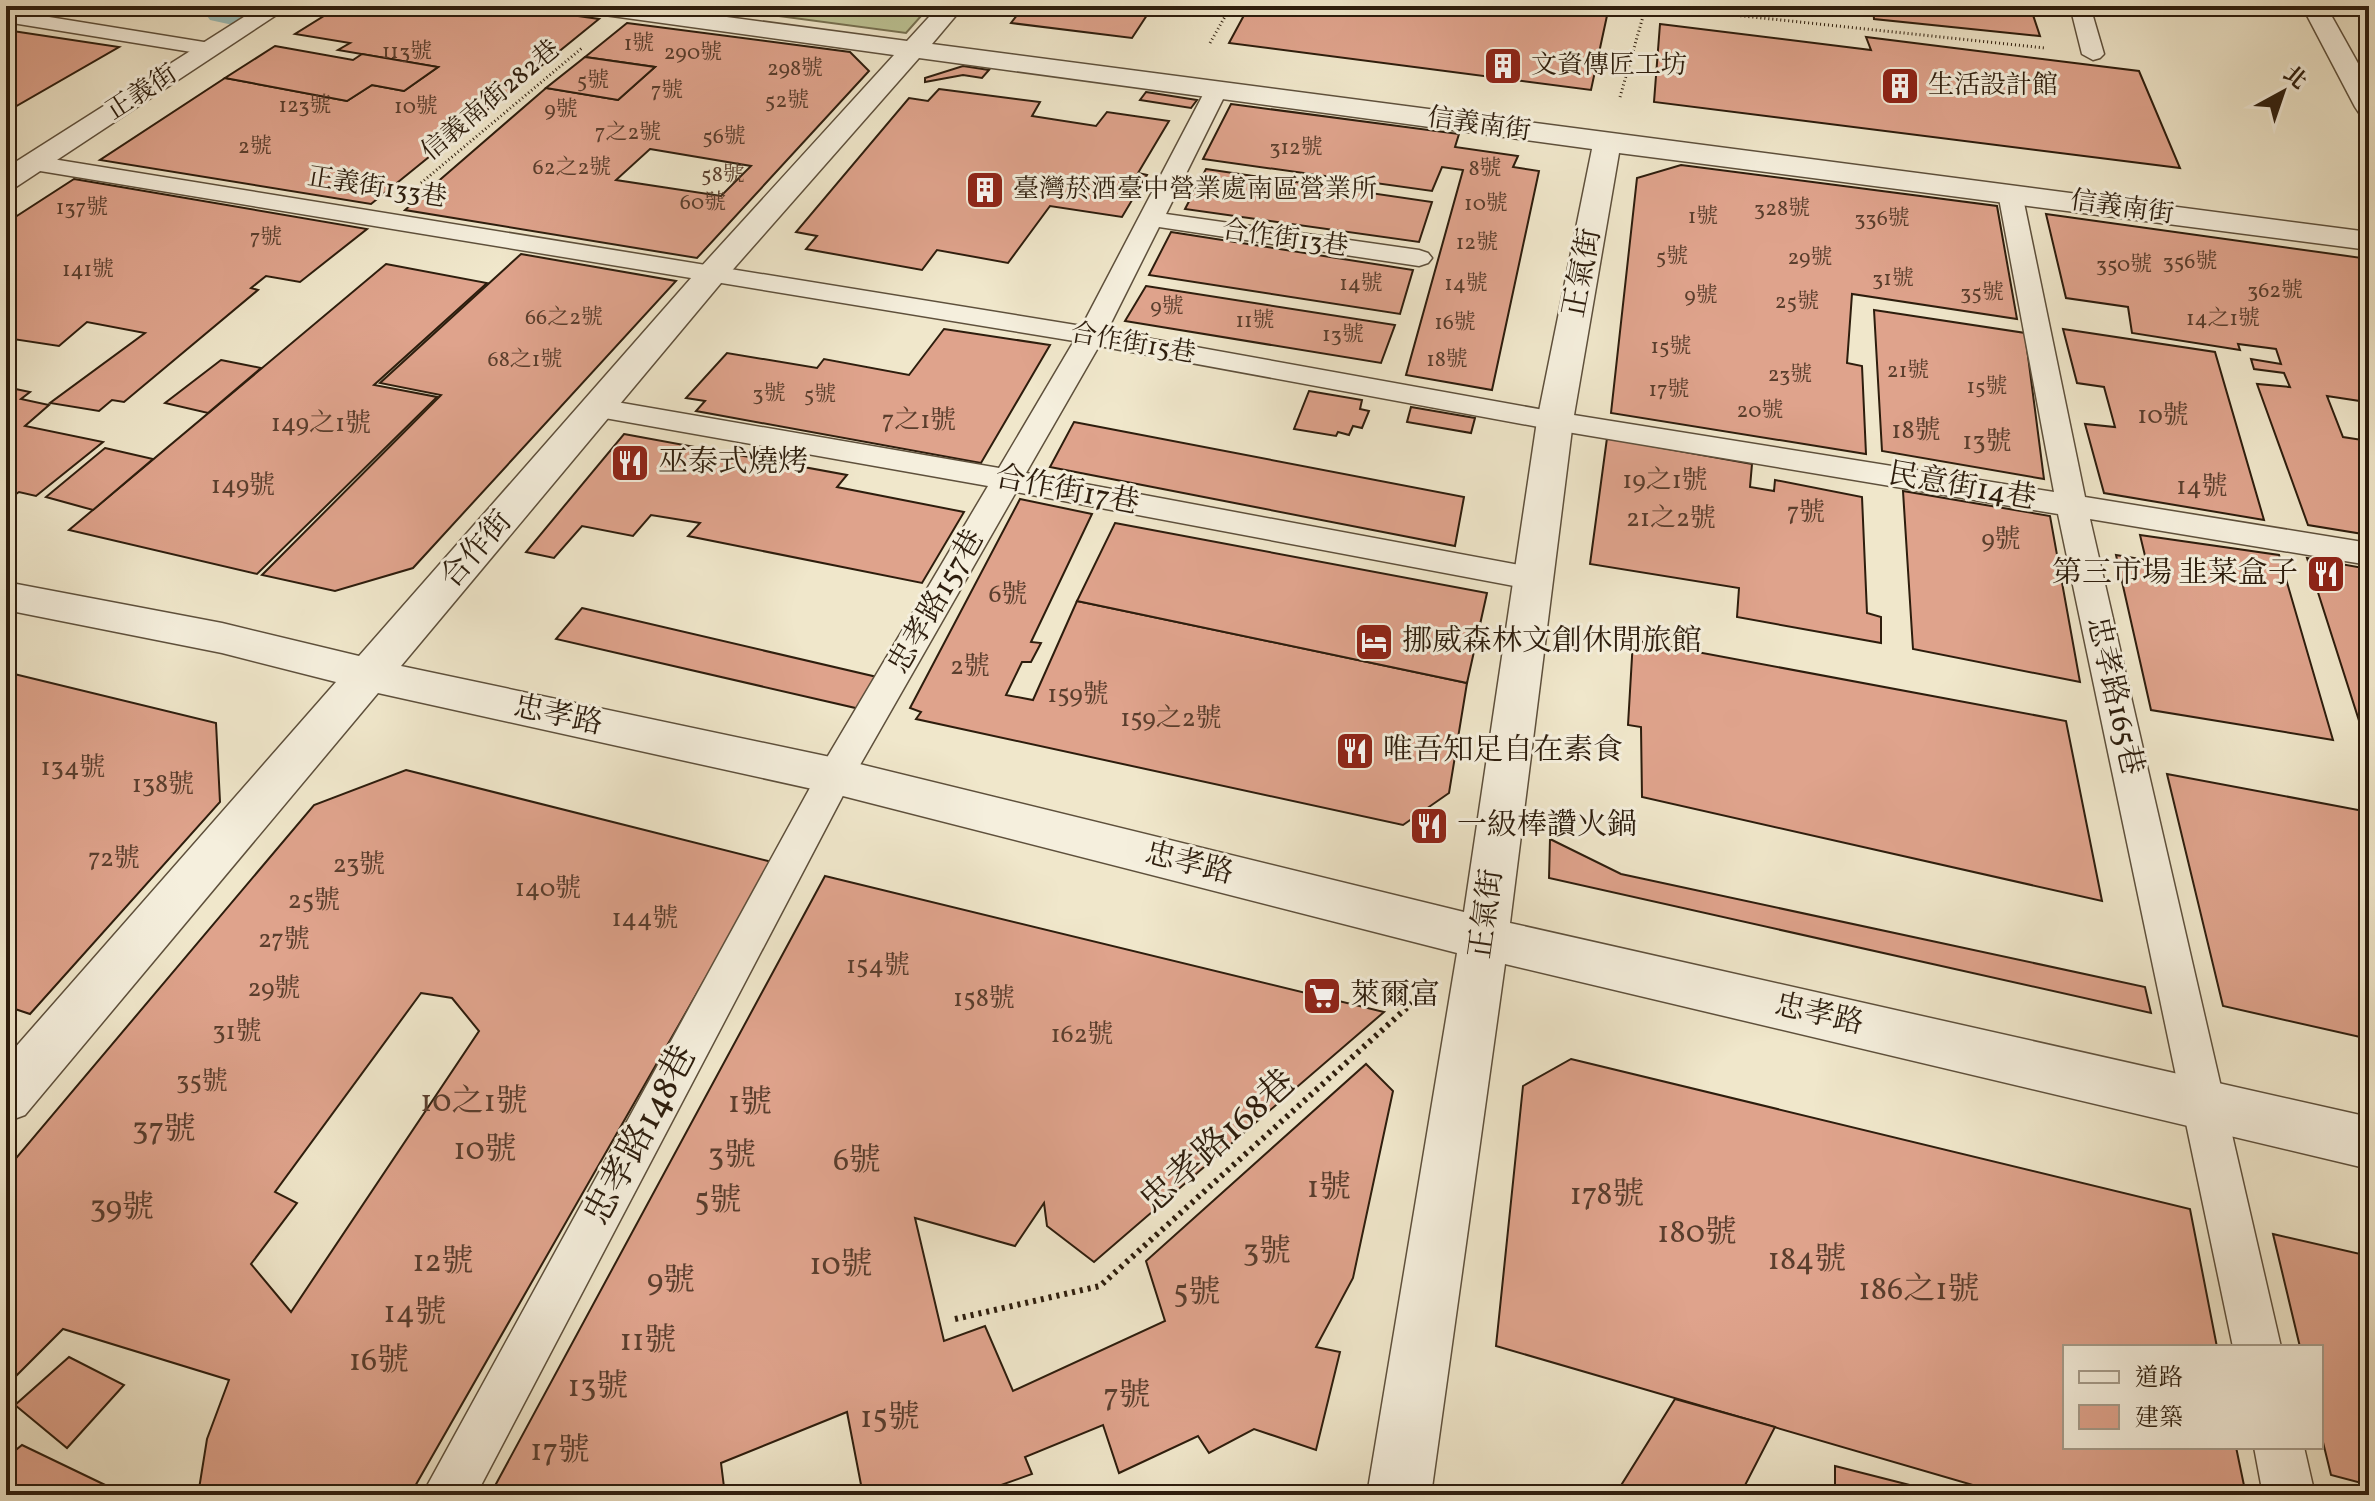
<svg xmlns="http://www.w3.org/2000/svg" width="2375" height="1501" viewBox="0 0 2375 1501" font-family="Vollkorn,'Noto Serif TC',serif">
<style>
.green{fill:#bdc495;stroke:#757051;stroke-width:2}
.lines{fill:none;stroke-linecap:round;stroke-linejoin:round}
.river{fill:#9bbfbb;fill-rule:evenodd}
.building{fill:#dfa38c;stroke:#2d1d0d;stroke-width:2;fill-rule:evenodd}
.service-casing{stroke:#5e503c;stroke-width:3}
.minor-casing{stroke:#5e503c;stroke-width:3}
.path-far1{stroke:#2d1d0d;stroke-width:3;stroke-dasharray:1 3;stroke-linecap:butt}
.path{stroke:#2d1d0d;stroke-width:6;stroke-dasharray:3 5;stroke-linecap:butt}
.service{fill:#f5efdd;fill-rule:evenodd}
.minor{fill:#f5efdd;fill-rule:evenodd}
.labels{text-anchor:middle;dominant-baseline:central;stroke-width:6;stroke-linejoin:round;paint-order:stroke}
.far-number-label{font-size:22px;fill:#5a3e2d}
.far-poi-label{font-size:26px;fill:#2d1d0d;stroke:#f5efdd;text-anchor:start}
.far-street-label{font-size:26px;fill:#2d1d0d;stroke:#f5efdd}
.number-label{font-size:26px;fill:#5a3e2d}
.street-label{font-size:30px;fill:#2d1d0d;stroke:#f5efdd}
.poi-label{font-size:30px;fill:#2d1d0d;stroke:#f5efdd;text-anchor:start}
.near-number-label{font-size:32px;fill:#5a3e2d}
.near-street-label{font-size:36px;fill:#2d1d0d;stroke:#f5efdd}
</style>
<rect width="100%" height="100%" fill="#f0e7cb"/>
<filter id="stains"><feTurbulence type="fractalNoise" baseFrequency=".0025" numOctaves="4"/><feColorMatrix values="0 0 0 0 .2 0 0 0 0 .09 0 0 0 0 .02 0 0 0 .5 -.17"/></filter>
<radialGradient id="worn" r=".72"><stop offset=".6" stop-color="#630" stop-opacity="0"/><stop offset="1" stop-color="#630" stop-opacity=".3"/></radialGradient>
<polygon class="green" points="705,6 930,6 906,33"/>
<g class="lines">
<polygon class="river" points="200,6 274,6 275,7 265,21 242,27 210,20"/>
</g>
<g class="building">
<polygon points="340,6 508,6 599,19 371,204 100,160 225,78 347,101 372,85 404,91 438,67 338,50 350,43 295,34"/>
<polygon points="808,6 864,6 858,13"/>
<polygon points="1024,6 1153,6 1132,38 1011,23"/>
<polygon points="1249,6 1567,6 1608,11 1591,90 1229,43"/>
<polygon points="1873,6 2030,6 2040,36 1874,19"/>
<path d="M627,23L850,52L869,71L697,258L405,210L546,88L618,100L655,67L585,57ZM650,149L751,166L721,196L616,180Z"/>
<polygon points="1660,24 1871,50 1866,37 2139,71 2180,168 1654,102"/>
<polygon points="6,30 119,47 6,112"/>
<polygon points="275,46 353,60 362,54 438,67 404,91 372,85 347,101 225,78"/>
<polygon points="585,57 655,67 618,100 546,88"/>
<polygon points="963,66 989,70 982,78 963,75 925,82 925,78"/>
<polygon points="939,89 1040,102 1032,116 1096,126 1107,112 1169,121 1138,173 1147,175 1122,217 1050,206 1008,263 937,250 922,270 806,249 817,236 796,232 909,98 928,101"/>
<polygon points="1146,92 1197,100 1191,108 1140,100"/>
<polygon points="1231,104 1459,134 1455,147 1518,156 1513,167 1539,171 1492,390 1406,375 1463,170 1442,167 1432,191 1203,159"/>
<polygon points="1681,165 1997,206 2017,319 1852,294 1847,363 1862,366 1866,454 1611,413 1637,178"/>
<polygon points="1206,169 1432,202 1419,242 1185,209"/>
<polygon points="74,179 367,229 300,282 266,276 251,288 258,290 124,402 112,400 99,411 50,403 145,333 87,322 59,346 6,338 6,223"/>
<polygon points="2046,214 2369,259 2369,410 2366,402 2327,396 2343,437 2369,441 2369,535 2308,525 2257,384 2290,387 2284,373 2254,369 2251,359 2281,364 2276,349 2238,344 2240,350 2132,333 2128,307 2066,298"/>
<polygon points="1171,232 1413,270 1400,314 1149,275"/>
<polygon points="521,254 676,281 413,568 335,591 262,575 441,395 380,383"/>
<polygon points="386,264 487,283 374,385 437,397 257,574 69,530"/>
<polygon points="1146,286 1395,325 1381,363 1125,321"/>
<polygon points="1874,310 2025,333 2044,479 1882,451"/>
<polygon points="944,329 1050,345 981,463 696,411 705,401 686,398 727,353 817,368 824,359 909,375"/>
<polygon points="2063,329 2215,352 2264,520 2104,493 2085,424 2115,427 2104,387 2077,383"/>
<polygon points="221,360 261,368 208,413 165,403"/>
<polygon points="6,387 30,392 21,399 49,405 25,426 103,442 36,496 19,492 6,501"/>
<polygon points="1309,391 1362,400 1360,409 1369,411 1362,428 1353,426 1349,435 1338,432 1336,436 1294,429"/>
<polygon points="1411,407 1475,418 1471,433 1407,422"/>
<polygon points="1074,422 1464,497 1455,546 1050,467"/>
<polygon points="624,434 847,475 837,487 964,512 922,583 688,536 700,523 651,515 633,536 582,526 554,558 526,552"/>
<polygon points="1607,438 1752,464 1750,487 1774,491 1775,480 1862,497 1867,613 1881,617 1881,643 1737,617 1739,588 1590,564"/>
<polygon points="105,448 153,459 93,510 46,497"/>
<polygon points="1903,491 2050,516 2080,682 1913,649"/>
<polygon points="1020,499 1092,514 1031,642 1041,643 1031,662 1022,662 1006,695 1033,700 1077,601 1467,683 1449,793 1403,825 916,719 921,712 910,708"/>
<polygon points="1115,523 1487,593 1467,683 1077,601"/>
<polygon points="2140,535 2279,555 2333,740 2151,710 2116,555 2146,560"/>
<polygon points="2307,558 2369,569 2369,734 2363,733"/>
<polygon points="582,608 877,677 860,709 556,639"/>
<polygon points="1633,640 2066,721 2102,901 1642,797 1641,727 1628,725"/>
<polygon points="6,672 216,723 220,802 30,1014 6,1006"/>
<path d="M406,770L772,862L410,1495H198L207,1439L229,1380L63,1329L6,1386V1170L314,805ZM421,993L452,998L479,1031L291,1312L251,1264L297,1203L275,1192Z"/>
<polygon points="2167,774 2369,812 2369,1039 2223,1006"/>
<polygon points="1550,839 1621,874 2145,987 2151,1013 1549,878"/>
<polygon points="825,876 1384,1012 1094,1262 1047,1226 1044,1203 1015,1246 915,1218 944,1341 985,1326 1013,1391 1165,1321 1146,1261 1366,1064 1393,1091 1353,1278 1316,1347 1340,1352 1316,1450 1254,1429 1209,1453 1198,1436 1119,1473 1103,1425 1025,1457 1032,1474 973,1495 863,1495 847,1412 721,1463 725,1495 490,1495"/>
<polygon points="1571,1059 2190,1209 2217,1347 2065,1347 2065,1447 2236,1447 2246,1495 2007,1495 1496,1346 1523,1086"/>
<polygon points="2273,1234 2369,1256 2369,1485 2331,1475 2321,1434 2321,1347 2300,1347"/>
<polygon points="69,1357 124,1385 67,1448 15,1405"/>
<polygon points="1675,1399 1775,1427 1740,1495 1615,1495"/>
<polygon points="22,1445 126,1495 6,1495 6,1458"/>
<polygon points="1835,1466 1949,1495 1835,1495"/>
</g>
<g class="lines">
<g class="service-casing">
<g id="service">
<polygon points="2070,6 2090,6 2104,54 2100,58 2093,60 2082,54"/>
<polygon points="6,10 210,43 221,49 210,55 6,22"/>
<polygon points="1217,82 1228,89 1166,214 1419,250 1428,253 1432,258 1428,263 1419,266 1159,227 1107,331 1555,412 2054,492 1998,193 2001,188 2019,188 2022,193 2085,497 2369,543 2369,565 2090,519 2281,1347 2233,1347 2058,514 1555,430 1099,346 1026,473 1535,568 1546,571 1551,579 1546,587 1535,590 1016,492 848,786 476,1495 422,1495 822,766 988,486 599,417 589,414 585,408 589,402 599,399 999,468 1074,341 34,170 26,168 22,163 26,158 34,156 1082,326 1206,89"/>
<polygon points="2254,1447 2304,1447 2315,1495 2263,1495"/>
</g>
</g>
<g class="minor-casing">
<g id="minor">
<polygon points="261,6 290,6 16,187 6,190 6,168"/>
<path d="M578,6H645L907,41L939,6H964L932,44L2369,232V250L1619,153L1573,421L1510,923L2369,1117V1169L1505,964L1431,1495H1367L1457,953L835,794L378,693L25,1115L6,1122V1058L336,682L222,653L6,610V582L222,623L359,656L699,269L894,55L590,13L581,11ZM919,58L1592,149L1537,421L1464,912L835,758L401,666L721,283Z"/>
<polygon points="2302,6 2326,6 2369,83 2369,115 2359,113 2355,107"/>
</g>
</g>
<g class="path-far1">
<polyline points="1649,6 2045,48"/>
<polyline points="1210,43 1231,6"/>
<polyline points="1620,97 1646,6"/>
<polyline points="421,183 582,48"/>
</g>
<polyline class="path" points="955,1319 1100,1286 1412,1003"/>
<use href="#service" class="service"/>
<use href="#minor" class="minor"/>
</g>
<defs>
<g id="building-square" transform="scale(2)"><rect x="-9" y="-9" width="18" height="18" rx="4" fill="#8f2418" stroke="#f5efdd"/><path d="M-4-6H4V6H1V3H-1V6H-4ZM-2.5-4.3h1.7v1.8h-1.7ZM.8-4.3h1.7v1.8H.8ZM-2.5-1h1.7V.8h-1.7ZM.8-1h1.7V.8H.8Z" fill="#fff"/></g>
<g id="restaurant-square" transform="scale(2)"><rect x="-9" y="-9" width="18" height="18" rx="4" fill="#8f2418" stroke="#f5efdd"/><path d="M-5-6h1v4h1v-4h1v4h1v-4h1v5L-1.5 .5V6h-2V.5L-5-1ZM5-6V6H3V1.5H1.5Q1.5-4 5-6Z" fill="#fff"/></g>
<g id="hotel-square" transform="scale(2)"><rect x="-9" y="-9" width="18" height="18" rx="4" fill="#8f2418" stroke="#f5efdd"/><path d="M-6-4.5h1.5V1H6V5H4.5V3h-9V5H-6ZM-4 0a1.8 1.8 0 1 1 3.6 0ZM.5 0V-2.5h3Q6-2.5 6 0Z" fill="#fff"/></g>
<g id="supermarket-square" transform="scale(2)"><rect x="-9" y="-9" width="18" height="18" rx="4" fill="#8f2418" stroke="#f5efdd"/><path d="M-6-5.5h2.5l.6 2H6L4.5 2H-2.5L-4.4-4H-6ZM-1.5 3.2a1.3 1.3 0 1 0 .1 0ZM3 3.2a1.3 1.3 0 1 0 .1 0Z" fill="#fff"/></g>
</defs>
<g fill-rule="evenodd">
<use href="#building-square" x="1503" y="66"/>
<use href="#building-square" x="1900" y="86"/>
<use href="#building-square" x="985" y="190"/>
<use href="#restaurant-square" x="630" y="463"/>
<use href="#restaurant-square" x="2326" y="574"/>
<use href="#hotel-square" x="1374" y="642"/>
<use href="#restaurant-square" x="1355" y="751"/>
<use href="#restaurant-square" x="1429" y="826"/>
<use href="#supermarket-square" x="1322" y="996"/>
</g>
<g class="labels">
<g class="far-number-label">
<text x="639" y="44">1號</text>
<text x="407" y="52">113號</text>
<text x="693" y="53">290號</text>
<text x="795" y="69">298號</text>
<text x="593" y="81">5號</text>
<text x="667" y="91">7號</text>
<text x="787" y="101">52號</text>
<text x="305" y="106">123號</text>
<text x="416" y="107">10號</text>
<text x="561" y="110">9號</text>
<text x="628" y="133">7之2號</text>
<text x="724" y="137">56號</text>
<text x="255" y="147">2號</text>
<text x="1296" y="148">312號</text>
<text x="572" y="168">62之2號</text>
<text x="1485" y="169">8號</text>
<text x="723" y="175">58號</text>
<text x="703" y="203">60號</text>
<text x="1486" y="204">10號</text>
<text x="82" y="208">137號</text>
<text x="1782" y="209">328號</text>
<text x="1703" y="217">1號</text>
<text x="1882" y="219">336號</text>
<text x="266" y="238">7號</text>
<text x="1477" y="243">12號</text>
<text x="1672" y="257">5號</text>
<text x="1810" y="258">29號</text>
<text x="2190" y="262">356號</text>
<text x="2124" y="265">350號</text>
<text x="88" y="270">141號</text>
<text x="1893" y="279">31號</text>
<text x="1361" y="284">14號</text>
<text x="1466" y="284">14號</text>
<text x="2275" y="291">362號</text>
<text x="1982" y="293">35號</text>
<text x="1701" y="296">9號</text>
<text x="1797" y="302">25號</text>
<text x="1167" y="307">9號</text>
<text x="564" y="318">66之2號</text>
<text x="2223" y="319">14之1號</text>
<text x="1255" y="321">11號</text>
<text x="1455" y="323">16號</text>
<text x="1343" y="335">13號</text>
<text x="1671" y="347">15號</text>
<text x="525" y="360">68之1號</text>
<text x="1447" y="360">18號</text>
<text x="1908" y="371">21號</text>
<text x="1790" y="375">23號</text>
<text x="1987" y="387">15號</text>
<text x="1669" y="390">17號</text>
<text x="769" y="394">3號</text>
<text x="820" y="395">5號</text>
<text x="1760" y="411">20號</text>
</g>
<g class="far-poi-label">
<text x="1531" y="66">文資傳匠工坊</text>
<text x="1928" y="86">生活設計館</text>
<text x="1013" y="190">臺灣菸酒臺中營業處南區營業所</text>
</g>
<g class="far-street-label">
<text transform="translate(142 93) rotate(-33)">正義街</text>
<text transform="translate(491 101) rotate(-40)">信義南街282巷</text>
<text transform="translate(1479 125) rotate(8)">信義南街</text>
<text transform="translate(377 188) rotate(9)">正義街133巷</text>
<text transform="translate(2122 208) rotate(8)">信義南街</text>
<text transform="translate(1285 239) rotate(8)">合作街13巷</text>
<text transform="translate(1133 344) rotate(10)">合作街15巷</text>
</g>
<g class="number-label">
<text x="2163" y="416">10號</text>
<text x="919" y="421">7之1號</text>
<text x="321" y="424">149之1號</text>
<text x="1916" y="431">18號</text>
<text x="1987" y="442">13號</text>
<text x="1665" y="481">19之1號</text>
<text x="243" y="486">149號</text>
<text x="2202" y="487">14號</text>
<text x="1806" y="513">7號</text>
<text x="1671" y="519">21之2號</text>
<text x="2001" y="540">9號</text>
<text x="1008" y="595">6號</text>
<text x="970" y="667">2號</text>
<text x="1078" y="695">159號</text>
<text x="1171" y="719">159之2號</text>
<text x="73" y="768">134號</text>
<text x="163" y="785">138號</text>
<text x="114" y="859">72號</text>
<text x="359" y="865">23號</text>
<text x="548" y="889">140號</text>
<text x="314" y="901">25號</text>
<text x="645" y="919">144號</text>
<text x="284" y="940">27號</text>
<text x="878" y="966">154號</text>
<text x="274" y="989">29號</text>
<text x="984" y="999">158號</text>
<text x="237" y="1032">31號</text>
<text x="1082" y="1035">162號</text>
<text x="202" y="1082">35號</text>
</g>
<g class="street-label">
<text transform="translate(1583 273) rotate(-79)">正氣街</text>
<text transform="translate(1962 487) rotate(10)">民意街14巷</text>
<text transform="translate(1067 491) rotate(11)">合作街17巷</text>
<text transform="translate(477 550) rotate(-49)">合作街</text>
<text transform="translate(937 602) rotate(-60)">忠孝路157巷</text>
<text transform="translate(2114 696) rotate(77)">忠孝路165巷</text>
<text transform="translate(558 716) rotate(12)">忠孝路</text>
<text transform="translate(1189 864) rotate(14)">忠孝路</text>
<text transform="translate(1487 914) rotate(-82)">正氣街</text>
<text transform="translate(1819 1015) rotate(13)">忠孝路</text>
</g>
<g class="poi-label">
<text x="658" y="463">巫泰式燒烤</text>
<text x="2298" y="574" text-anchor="end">第三市場 韭菜盒子</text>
<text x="1402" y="642">挪威森林文創休閒旅館</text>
<text x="1383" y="751">唯吾知足自在素食</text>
<text x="1457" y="826">一級棒讚火鍋</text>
<text x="1350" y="996">萊爾富</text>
</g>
<g class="near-number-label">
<text x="474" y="1103">10之1號</text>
<text x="750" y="1104">1號</text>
<text x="164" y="1131">37號</text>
<text x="485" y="1151">10號</text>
<text x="732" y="1157">3號</text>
<text x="857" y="1162">6號</text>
<text x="1329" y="1189">1號</text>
<text x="1607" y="1196">178號</text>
<text x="718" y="1202">5號</text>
<text x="122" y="1209">39號</text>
<text x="1697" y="1234">180號</text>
<text x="1267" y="1253">3號</text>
<text x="1807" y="1261">184號</text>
<text x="443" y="1263">12號</text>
<text x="841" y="1266">10號</text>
<text x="671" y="1282">9號</text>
<text x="1919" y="1291">186之1號</text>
<text x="1197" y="1294">5號</text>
<text x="415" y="1314">14號</text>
<text x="648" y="1342">11號</text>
<text x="379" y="1362">16號</text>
<text x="598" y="1388">13號</text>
<text x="1127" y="1397">7號</text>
<text x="890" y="1419">15號</text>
<text x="560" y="1452">17號</text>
</g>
<g class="near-street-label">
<text transform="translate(642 1136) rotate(-62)">忠孝路148巷</text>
<text transform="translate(1219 1143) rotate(-42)">忠孝路168巷</text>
</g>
</g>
<rect width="2375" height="1501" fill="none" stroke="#f0e7cb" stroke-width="32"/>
<rect x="8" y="8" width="2359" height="1485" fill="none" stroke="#2d1d0d" stroke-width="4"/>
<rect x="16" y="16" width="2343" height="1469" fill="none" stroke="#2d1d0d" stroke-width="2"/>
<rect x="2063" y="1345" width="260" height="104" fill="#f5efdd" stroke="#a59b8a" stroke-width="2"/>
<rect x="2079" y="1371" width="40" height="12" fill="#f5efdd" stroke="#a59b8a" stroke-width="2"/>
<text x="2135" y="1385" font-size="24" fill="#2d1d0d">道路</text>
<rect x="2079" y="1405" width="40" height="24" fill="#dfa38c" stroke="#a59b8a" stroke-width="2"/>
<text x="2135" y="1425" font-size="24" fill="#2d1d0d">建築</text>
<g transform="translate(2283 92) rotate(40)" stroke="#f5efdd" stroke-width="6" paint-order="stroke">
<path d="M0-6L14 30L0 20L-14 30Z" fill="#2d1d0d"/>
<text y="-12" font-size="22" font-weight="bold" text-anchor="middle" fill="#2d1d0d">北</text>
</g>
<rect width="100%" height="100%" filter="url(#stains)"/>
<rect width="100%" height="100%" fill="url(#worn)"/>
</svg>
